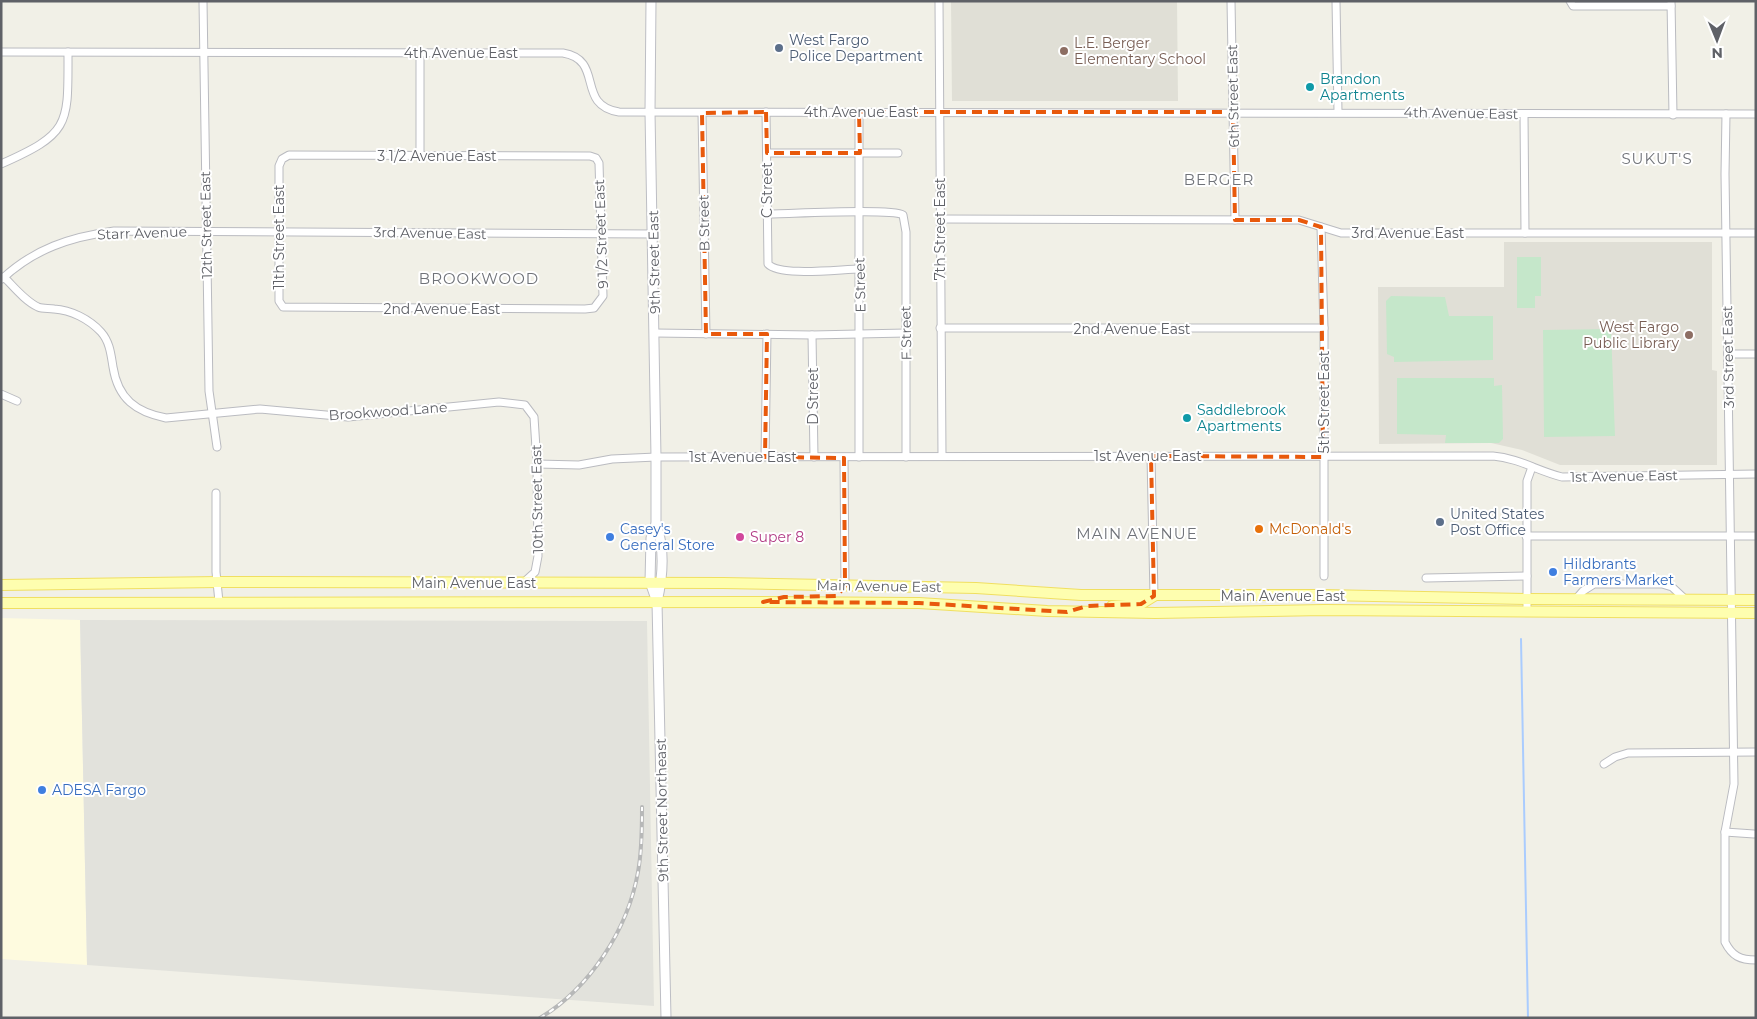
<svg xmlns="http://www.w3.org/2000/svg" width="1757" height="1019" viewBox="0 0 1757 1019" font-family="Montserrat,sans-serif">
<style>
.commercial{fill:#fefbdf}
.industrial{fill:#e2e2dc}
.education{fill:#e0dfd6}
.green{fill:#c5e7ca}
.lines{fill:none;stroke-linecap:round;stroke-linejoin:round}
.stream{stroke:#aaccfe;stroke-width:2}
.street-casing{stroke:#babbc0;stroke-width:9}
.secondary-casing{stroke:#bdbec4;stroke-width:11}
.primary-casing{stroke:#f0df61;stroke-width:12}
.street{stroke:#fff;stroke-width:7}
.secondary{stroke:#fff;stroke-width:9}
.primary{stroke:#fefeaf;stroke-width:10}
.rail-casing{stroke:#b7b8b8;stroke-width:4}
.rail{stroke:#fff;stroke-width:2;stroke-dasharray:5.5;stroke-linecap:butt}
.marked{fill:none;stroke:#e8590c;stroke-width:4;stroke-dasharray:10 6;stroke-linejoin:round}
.service-dot{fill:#5c6f8a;stroke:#fff;stroke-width:2}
.education-dot{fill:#8d6e63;stroke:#fff;stroke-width:2}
.culture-dot{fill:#0f9aa8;stroke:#fff;stroke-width:2}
.food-dot{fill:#e8710a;stroke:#fff;stroke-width:2}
.shop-dot{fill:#3f7fe0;stroke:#fff;stroke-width:2}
.hotel-dot{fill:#d1479c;stroke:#fff;stroke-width:2}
.labels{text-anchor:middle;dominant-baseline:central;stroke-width:4;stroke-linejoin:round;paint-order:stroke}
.service-label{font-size:14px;fill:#4e5e75;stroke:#fff;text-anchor:start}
.education-label{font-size:14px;fill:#785e54;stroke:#fff;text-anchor:start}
.street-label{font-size:14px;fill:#5f6167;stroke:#fff}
.culture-label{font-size:14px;fill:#0d838f;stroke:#fff;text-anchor:start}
.shop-label{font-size:14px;fill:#366cbe;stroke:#fff;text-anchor:start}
.food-label{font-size:14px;fill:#c56008;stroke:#fff;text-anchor:start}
.hotel-label{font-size:14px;fill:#b23c85;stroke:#fff;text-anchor:start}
.neighbourhood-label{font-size:15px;letter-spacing:1px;fill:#707379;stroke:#fff}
</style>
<rect width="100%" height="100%" fill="#f1f0e7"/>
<polygon class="commercial" points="1,618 80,620 87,965 1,959"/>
<polygon class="industrial" points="80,620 647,621 654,1006 87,965"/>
<g class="education">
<polygon points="951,1 1177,1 1178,101 952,101"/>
<polygon points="1504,242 1712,242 1712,370 1717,371 1717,465 1560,465 1522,450 1491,443 1379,444 1378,287 1504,287"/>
</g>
<g class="green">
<polygon points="1517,257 1541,257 1541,296 1535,296 1535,308 1517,308"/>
<polygon points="1391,296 1445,297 1449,316 1493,316 1493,360 1394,362 1394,357 1387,354 1386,301"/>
<polygon points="1611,329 1615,436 1544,437 1543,330"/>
<polygon points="1397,378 1494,378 1494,386 1502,385 1503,439 1499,443 1445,443 1446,435 1397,434"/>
</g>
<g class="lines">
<polyline class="stream" points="1521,639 1528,1018"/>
<g class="street-casing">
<g id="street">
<polyline points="203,1 209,391 217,447"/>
<polyline points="939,1 942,456"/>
<polyline points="1231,1 1235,220"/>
<polyline points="1336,1 1338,112"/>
<polyline points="1570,1 1573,6 1671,6"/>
<polyline points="1671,1 1673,115"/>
<path d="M1,52L563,53C605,60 575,105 619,112L1756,114"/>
<polyline points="420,53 420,157"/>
<path d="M766,112L768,264C780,277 841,269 860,269"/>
<polyline points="702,113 706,334"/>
<polyline points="1524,114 1525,233"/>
<path d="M1726,114L1725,174L1734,784L1725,832V942C1732,956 1740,960 1756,960"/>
<polyline points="767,153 898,153"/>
<polygon points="289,155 590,156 596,158 599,163 603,296 594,308 585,309 283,307 279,301 279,166 282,159"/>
<path d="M1,164C71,133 68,125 68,52"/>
<path d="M766,214C788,214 892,208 903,215L906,232V457"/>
<polyline points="941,219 1299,220 1341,233 1756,233"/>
<polyline points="1321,227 1324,328 1324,576"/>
<path d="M4,277C14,287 25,301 38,307C43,309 49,308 54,309C71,310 89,319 101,332C110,342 111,355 113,367C118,399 136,412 166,418L260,409L348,417L499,402L525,405L534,417L537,464L538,556L535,572L523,583"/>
<path d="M2,279C34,249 70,237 114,231L654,234"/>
<polyline points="940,328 1324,328"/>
<polyline points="655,333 812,335 906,333"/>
<polyline points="812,335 814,457"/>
<polyline points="1728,354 1756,354"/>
<polyline points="1,394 17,401"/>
<polyline points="1151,456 1154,596"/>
<polyline points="765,457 767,334"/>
<polyline points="859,457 859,112"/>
<polyline points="844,458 845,586"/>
<path d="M537,464L579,465L612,459L656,457L1493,456C1518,458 1538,471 1562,477L1756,474"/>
<polyline points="216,493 216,572 219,602"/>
<polyline points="1526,536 1756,536"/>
<polyline points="1426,578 1527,576"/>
<polyline points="1576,599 1583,591 1594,584 1662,584 1672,587 1686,600"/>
<polyline points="1527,612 1527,481 1532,467"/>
<polyline points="1604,764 1615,757 1628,753 1756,752"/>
<polyline points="1725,832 1754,834"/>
</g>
</g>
<g class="secondary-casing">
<g id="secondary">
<polyline points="651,1 650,112 656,457 656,524 651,538 650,582 657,602"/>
<path d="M656,524C665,548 663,576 657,602L666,1018"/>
</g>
</g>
<g class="primary-casing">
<g id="primary">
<polyline points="1,585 218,582 723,583 976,588 1081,595 1323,595 1527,599 1756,600"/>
<polyline points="1,603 763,602 919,603 1047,611 1155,613 1324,610 1756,613"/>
<polyline points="1112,606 1141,604 1154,596"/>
</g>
</g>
<use href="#street" class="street"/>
<use href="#secondary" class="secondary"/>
<use href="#primary" class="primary"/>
<g class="rail-casing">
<path id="rail" d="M540,1018C590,988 628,929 638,872C642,851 642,828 642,807"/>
</g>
<use href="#rail" class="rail"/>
</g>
<path class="marked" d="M766,112L767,153H860L859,112H1233L1235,220H1299L1321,227L1323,457L1151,456L1154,596L1141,604L1087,606L1067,612L919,603L763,602L784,597L837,596L845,586L844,458L765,457L767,334H706L702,113Z"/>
<g class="service-dot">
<circle cx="779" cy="48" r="5"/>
<circle cx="1440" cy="522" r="5"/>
</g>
<g class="education-dot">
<circle cx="1064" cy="51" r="5"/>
<circle cx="1689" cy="335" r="5"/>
</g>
<g class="culture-dot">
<circle cx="1310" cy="87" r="5"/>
<circle cx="1187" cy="418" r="5"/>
</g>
<circle class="food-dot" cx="1259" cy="529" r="5"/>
<g class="shop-dot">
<circle cx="610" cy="537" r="5"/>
<circle cx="1553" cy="572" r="5"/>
<circle cx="42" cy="790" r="5"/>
</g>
<circle class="hotel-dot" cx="740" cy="537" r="5"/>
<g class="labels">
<g class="service-label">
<text x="789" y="40">West Fargo<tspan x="789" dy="16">Police Department</tspan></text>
<text x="1450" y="514">United States<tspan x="1450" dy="16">Post Office</tspan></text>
</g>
<g class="education-label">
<text x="1074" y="43">L.E. Berger<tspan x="1074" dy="16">Elementary School</tspan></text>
<text x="1679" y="327" text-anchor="end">West Fargo<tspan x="1679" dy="16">Public Library</tspan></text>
</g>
<g class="street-label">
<text x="461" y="53">4th Avenue East</text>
<text transform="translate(1233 96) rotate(-91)">6th Street East</text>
<text x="861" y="112">4th Avenue East</text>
<text transform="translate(1461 113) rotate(1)">4th Avenue East</text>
<text x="437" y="156">3 1/2 Avenue East</text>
<text transform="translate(767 190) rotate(-90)">C Street</text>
<text transform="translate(704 223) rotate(-91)">B Street</text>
<text transform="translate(206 225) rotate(-91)">12th Street East</text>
<text transform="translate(940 229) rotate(-90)">7th Street East</text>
<text transform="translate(142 233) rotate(-2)">Starr Avenue</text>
<text transform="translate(430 233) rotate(1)">3rd Avenue East</text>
<text x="1408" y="233">3rd Avenue East</text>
<text transform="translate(601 234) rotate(-92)">9 1/2 Street East</text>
<text transform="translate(279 237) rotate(-90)">11th Street East</text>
<text transform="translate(654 262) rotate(-91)">9th Street East</text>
<text transform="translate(860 285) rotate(-91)">E Street</text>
<text x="442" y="309">2nd Avenue East</text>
<text x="1132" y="329">2nd Avenue East</text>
<text transform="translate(906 333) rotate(-91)">F Street</text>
<text transform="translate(1728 357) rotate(-91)">3rd Street East</text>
<text transform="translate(813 396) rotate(-90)">D Street</text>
<text transform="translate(1324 402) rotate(-90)">5th Street East</text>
<text transform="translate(388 411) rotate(-4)">Brookwood Lane</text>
<text x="1148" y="456">1st Avenue East</text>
<text x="743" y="457">1st Avenue East</text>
<text transform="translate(1624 476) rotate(-1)">1st Avenue East</text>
<text transform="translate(537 499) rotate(-91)">10th Street East</text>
<text x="474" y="583">Main Avenue East</text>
<text transform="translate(879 586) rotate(1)">Main Avenue East</text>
<text x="1283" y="596">Main Avenue East</text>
<text transform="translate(662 810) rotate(-91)">9th Street Northeast</text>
</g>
<g class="culture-label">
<text x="1320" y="79">Brandon<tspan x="1320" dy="16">Apartments</tspan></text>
<text x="1197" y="410">Saddlebrook<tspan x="1197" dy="16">Apartments</tspan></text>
</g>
<g class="shop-label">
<text x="620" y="529">Casey's<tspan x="620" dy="16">General Store</tspan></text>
<text x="1563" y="564">Hildbrants<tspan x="1563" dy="16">Farmers Market</tspan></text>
<text x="52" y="790">ADESA Fargo</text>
</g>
<g class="food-label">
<text x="1269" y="529">McDonald's</text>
</g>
<g class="hotel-label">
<text x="750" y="537">Super 8</text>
</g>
<g class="neighbourhood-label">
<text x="1657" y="158">SUKUT'S</text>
<text x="1219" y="179">BERGER</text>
<text x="479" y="278">BROOKWOOD</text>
<text x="1137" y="533">MAIN AVENUE</text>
</g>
</g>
<rect width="1757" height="1019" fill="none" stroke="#5f6167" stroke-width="5"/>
<g transform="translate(1717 40) rotate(179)" stroke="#ffffff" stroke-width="4" paint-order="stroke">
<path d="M0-4L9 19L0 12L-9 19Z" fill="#5f6167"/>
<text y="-8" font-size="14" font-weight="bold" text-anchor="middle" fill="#5f6167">N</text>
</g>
</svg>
